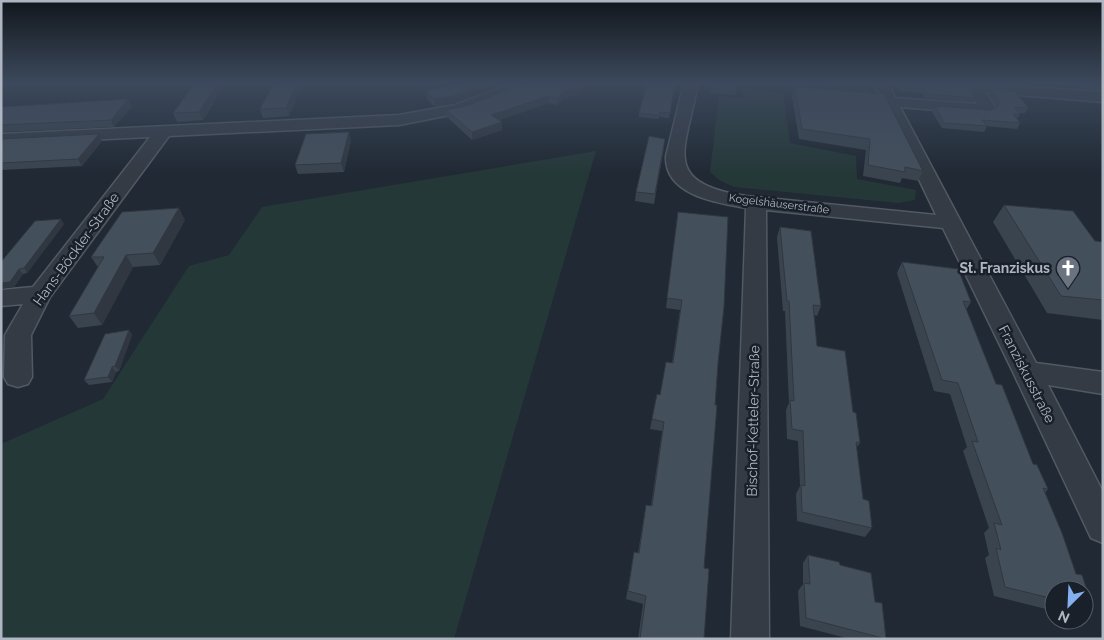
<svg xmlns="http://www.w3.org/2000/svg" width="1104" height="640" viewBox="0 0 1104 640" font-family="Raleway,sans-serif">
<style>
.green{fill:#253838}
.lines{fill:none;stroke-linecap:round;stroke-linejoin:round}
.street-casing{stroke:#515963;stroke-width:3}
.street{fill:#343b45;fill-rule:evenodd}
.wall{fill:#3a444f}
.shaded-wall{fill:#303740}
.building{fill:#444f5c;stroke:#303740}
.labels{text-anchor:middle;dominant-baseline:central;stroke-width:5;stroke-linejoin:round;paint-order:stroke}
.far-street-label{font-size:11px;fill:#aeb6c2;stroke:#19202a}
.street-label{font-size:14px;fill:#aeb6c2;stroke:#19202a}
.poi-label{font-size:14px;font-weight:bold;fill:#aeb6c2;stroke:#19202a;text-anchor:end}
</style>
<rect width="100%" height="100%" fill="#202934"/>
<g class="green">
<polygon points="828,83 867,83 874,99 832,96"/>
<polygon points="743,89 783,93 790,143 856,156 857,179 916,190 915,200 899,203 734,187 719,180 710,172 719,96 743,98"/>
<polygon points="596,151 454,639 1,639 1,444 103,399 189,266 229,255 262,207"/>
</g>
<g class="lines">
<g class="street-casing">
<g id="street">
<polygon points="515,83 536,83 534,86 465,112 399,125 169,136 50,297 31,335 32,377 28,384 18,387 8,384 4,377 5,335 23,304 1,306 1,290 33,287 150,137 1,144 1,134 399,115 455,105"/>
<path d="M684,83H698C687,149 658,182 746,196L936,215L873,83H888L895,98L977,104L966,88L973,83L1103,92V102L985,92L995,107L992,112L986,114L900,107L1036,363L1103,372V394L1048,385L1103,492V543L1091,538L1013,372L943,228L766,210L769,639H731L746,208C717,203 664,195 666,156Z"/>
</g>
</g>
<use href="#street" class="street"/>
</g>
<g class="wall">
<polygon points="274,83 303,83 289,116 263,118 260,109"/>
<polygon points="459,83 509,83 455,103 435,107 427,99 426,91 461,84"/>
<polygon points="527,83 587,83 576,95 564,98 557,105 549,103 499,120 502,130 472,140 447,117 446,110 465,106"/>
<polygon points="675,83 669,118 659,117 659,119 639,117 639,113"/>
<polygon points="712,83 737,83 735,95 710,93"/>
<polygon points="896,83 970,83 967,85 975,98 973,102 925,98 922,93 900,91"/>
<polygon points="1079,83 1103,83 1103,90 1084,89"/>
<polygon points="224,86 203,120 177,122 173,113"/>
<polygon points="795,87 923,171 918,181 902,178 900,183 863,176 866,150 799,139 792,97"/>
<polygon points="991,89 1028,108 1025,113 1019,113 1020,114 1017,119 1020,123 1017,129 986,126 987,126 984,132 942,128 932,112 935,106 989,110 995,108 996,107 989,94"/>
<polygon points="132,106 114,127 1,132 1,107"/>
<polygon points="99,134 102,141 82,166 1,170 1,139"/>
<polygon points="351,140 344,172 298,174 295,165"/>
<polygon points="664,148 654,204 635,201 636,192"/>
<polygon points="1004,205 1095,241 1103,242 1103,320 1047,313 993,222"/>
<polygon points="678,212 718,363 704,568 704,639 638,639 643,604 626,599 634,552 638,553 646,505 651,506 662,431 650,429 655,404 660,395 672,363 680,310 666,308"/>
<polygon points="185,220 160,265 133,267 102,325 78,328 69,316 98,267 91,257"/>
<polygon points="64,224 27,273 23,274 14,287 1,262"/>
<polygon points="780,227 821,306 817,316 814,315 817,346 853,412 860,443 856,448 863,499 872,528 865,537 797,521 796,494 800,486 798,441 787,439 786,410 789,403 785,311 783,311 777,237"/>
<polygon points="902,262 958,269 971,302 966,310 996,384 1002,385 1033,464 1037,465 1048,489 1045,493 1062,533 1076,574 1082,575 1093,609 1084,614 1084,590 1054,590 1054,611 994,596 985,558 989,555 984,533 989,528 963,451 967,447 950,394 934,391 897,273"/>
<polygon points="129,330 132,335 119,371 116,372 112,382 89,385 84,380"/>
<polygon points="808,555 840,565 875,602 886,639 850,639 800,626 798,591 803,584 803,563"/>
</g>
<g class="shaded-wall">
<polygon points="218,83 223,83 224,86 203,120 199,112"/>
<polygon points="297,83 303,83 289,116 286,108"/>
<polygon points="489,83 509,83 455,103 435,107 434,99"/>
<polygon points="580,83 587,83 576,95 564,98 557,105 557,98 564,91"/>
<polygon points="549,96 549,103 491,122 491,115"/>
<polygon points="128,99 132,106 114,127 111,120"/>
<polygon points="502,122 502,130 472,140 472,132"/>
<polygon points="349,132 351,140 344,172 341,163"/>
<polygon points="99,134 102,141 82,166 78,159"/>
<polygon points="179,208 185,220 160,265 153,253"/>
<polygon points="61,219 64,224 27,273 24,268"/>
<polygon points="126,255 133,267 102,325 94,313"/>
<polygon points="19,269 23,274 14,287 1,289 1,283"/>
<polygon points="129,330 132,335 119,371 115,366"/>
<polygon points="112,367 116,372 112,382 108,377"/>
</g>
<g class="building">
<polygon points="195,83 218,83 199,112 173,113"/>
<polygon points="274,83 297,83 286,108 260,109"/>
<polygon points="463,83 489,83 454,96 434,99 426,91"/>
<polygon points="527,83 580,83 576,87 564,91 557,98 549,96 491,115 502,122 472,132 446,110 465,106"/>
<polygon points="647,83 675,83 670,113 660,112 659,115 639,113"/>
<polygon points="712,83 737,83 736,89 711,86"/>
<polygon points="900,83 967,83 975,98 927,94 924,88 902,87"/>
<polygon points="795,87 884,94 923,171 905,167 905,172 868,165 870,139 802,129"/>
<polygon points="991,89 1015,91 1028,108 1014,107 1020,114 1013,114 1020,123 982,120 987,126 944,123 935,106 989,110 995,108 999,103"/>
<polygon points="128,99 111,120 1,125 1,107"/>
<polygon points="349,132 341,163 295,165 306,134"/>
<polygon points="99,134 78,159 1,163 1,139"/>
<polygon points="649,136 665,139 655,194 636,192"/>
<polygon points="1004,205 1073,211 1095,241 1103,242 1103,300 1061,296"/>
<polygon points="179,208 153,253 126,255 94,313 69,316 104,257 91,257 122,212"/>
<polygon points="678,212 728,217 724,307 718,363 715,405 717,405 704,568 709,569 704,639 640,639 646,596 628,591 634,552 639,553 646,505 652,506 664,422 652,419 657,394 660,395 666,362 673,363 682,300 667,298"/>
<polygon points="61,219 24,268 19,269 10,282 1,283 1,262 35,221"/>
<polygon points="780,227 811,231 821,306 813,305 817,346 845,351 853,412 856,413 860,443 856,442 863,499 869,501 872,528 802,512 801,485 805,486 803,431 792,429 790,400 794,401 789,301 787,301"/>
<polygon points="902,262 958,269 971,302 963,301 996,384 1002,385 1033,464 1037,465 1048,489 1043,488 1062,533 1076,574 1082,575 1093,609 1084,606 1084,590 1054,590 1054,599 1005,587 996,548 1001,550 994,523 1002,525 972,441 978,442 958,383 942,380"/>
<polygon points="129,330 115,366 112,367 108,377 84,380 105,334"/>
<polygon points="808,555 839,562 840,565 871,573 875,602 882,603 886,639 806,618 804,583 810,584"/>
</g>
<linearGradient id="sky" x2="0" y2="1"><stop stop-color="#12171d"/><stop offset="0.48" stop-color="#3c495c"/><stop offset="1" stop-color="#3c495c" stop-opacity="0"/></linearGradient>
<rect width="1104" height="173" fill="url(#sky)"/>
<defs>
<g id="church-pin" transform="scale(1.25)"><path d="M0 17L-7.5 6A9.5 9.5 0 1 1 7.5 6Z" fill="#6b7280" stroke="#19202a"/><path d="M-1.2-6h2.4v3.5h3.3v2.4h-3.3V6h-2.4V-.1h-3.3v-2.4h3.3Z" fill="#fff"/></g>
</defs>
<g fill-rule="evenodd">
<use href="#church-pin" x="1068" y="268"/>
</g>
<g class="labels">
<g class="far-street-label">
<text transform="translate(779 204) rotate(7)">Kogelshäuserstraße</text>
</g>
<g class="street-label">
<text transform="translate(76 249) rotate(-54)">Hans-Böckler-Straße</text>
<text transform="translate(1027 374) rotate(63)">Franziskusstraße</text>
<text transform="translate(753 421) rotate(-89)">Bischof-Ketteler-Straße</text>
</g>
<g class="poi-label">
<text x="1050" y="268">St. Franziskus</text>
</g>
</g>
<rect width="1104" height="640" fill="none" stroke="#aeb6c2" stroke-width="5"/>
<g transform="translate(1069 605) rotate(204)"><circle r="24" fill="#19202a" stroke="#555c67"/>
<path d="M0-4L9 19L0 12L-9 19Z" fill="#84b0f0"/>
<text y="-8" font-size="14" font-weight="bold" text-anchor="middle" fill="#aeb6c2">N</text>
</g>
</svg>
